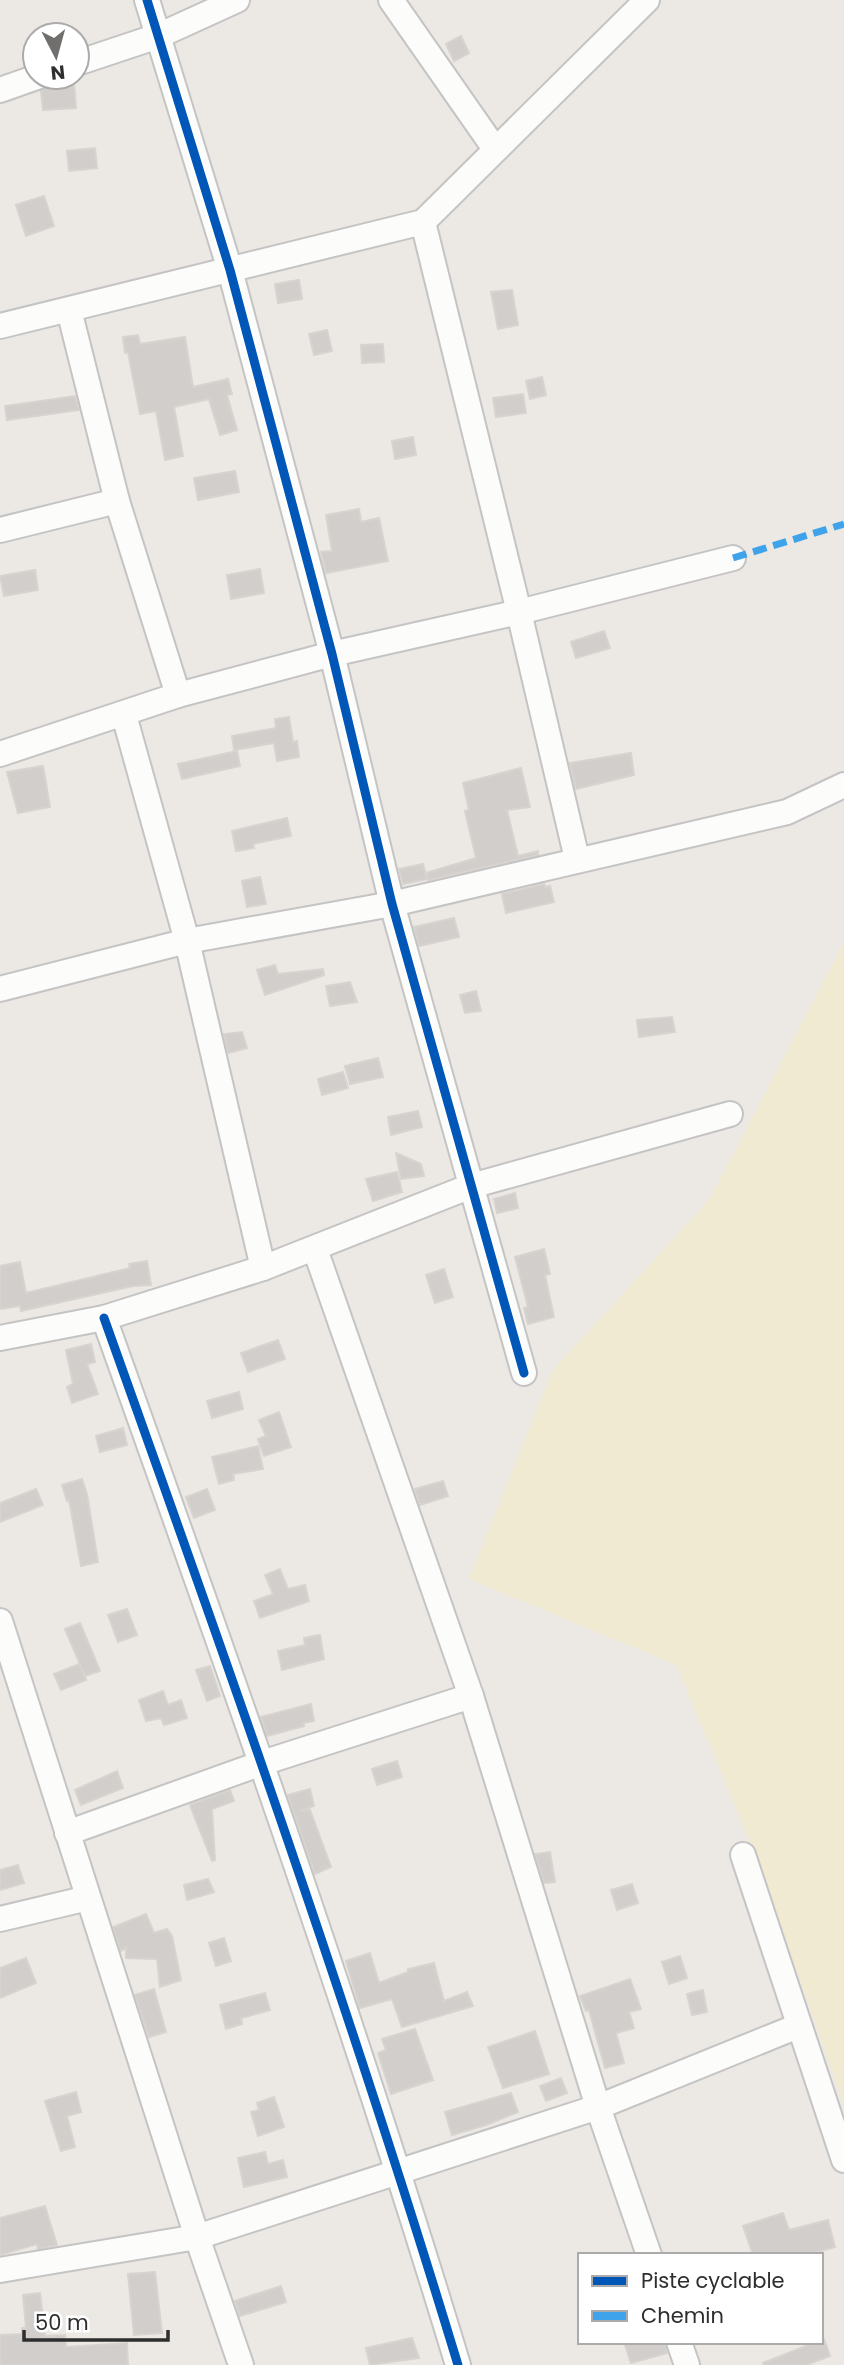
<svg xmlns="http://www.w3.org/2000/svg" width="844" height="2365" viewBox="0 0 844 2365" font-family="Poppins,sans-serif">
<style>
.sand{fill:#f0ead3}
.building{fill:#d1cecb;stroke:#d7d4d0;stroke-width:2}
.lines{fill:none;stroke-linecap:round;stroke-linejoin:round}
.minor-casing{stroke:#c5c4c5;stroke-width:28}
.minor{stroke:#fcfcfb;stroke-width:24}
.quiet{stroke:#3ea3eb;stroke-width:7;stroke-dasharray:14 7;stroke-linecap:butt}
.cycleway-casing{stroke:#fff;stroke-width:13}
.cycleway{stroke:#0057b8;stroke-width:9}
</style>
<rect width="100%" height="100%" fill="#ece8e4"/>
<polygon class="sand" points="844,942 844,2105 758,1861 676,1665 469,1579 553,1370 709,1200"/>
<g class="building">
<polygon points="461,36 469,53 454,61 446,44"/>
<polygon points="74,83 76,108 43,110 41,91 49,85"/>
<polygon points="95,148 97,168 69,171 67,151"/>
<polygon points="44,196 54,226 26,236 16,205"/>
<polygon points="299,280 302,299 278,303 275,284"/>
<polygon points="512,290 518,325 498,329 491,292"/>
<polygon points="327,330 332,351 314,355 309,334"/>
<polygon points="138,335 140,344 185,337 193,387 228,379 232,394 227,395 237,430 220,435 209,399 174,407 183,456 165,460 156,411 140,414 128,352 125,353 123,337"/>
<polygon points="383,344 384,362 362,363 361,345"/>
<polygon points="542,377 546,395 530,399 526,381"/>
<polygon points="523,394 526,413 496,417 493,398"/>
<polygon points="75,396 79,410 7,420 5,406"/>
<polygon points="413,437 416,455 395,459 392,441"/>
<polygon points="235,471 239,492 198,500 194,478"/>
<polygon points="359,509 361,522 379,518 388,561 326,573 321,552 332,551 326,515"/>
<polygon points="260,569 264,593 231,599 227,575"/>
<polygon points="35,570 38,590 4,596 0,576"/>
<polygon points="604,631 610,648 576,658 571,642"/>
<polygon points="289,717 293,742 297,741 299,757 277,761 274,743 234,750 232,736 276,728 275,719"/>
<polygon points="237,751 240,766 182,779 178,764"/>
<polygon points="631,753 634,775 576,789 570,763"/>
<polygon points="43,766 50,807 18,813 7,772"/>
<polygon points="521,768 530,807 507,810 518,856 538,851 538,855 428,880 426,873 476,858 465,811 469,810 463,783"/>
<polygon points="287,818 291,836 253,844 254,848 236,851 232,831"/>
<polygon points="423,864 427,879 403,884 399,869"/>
<polygon points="260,877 266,904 247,907 242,881"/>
<polygon points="544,884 545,887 550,886 554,902 506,913 502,894"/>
<polygon points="454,918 459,937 419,946 414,927"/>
<polygon points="275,965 278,974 323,969 324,975 265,995 257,970"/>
<polygon points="350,982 357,1002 330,1006 326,986"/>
<polygon points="476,991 481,1011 465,1013 460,995"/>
<polygon points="672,1017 675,1032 639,1037 637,1020"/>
<polygon points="242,1032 247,1048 228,1053 224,1034"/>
<polygon points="378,1058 383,1077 350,1084 345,1066"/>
<polygon points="343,1072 348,1088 322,1095 318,1079"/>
<polygon points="418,1111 422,1127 391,1135 388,1117"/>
<polygon points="396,1153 421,1164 424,1176 401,1179"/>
<polygon points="397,1172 402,1192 373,1201 366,1179"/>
<polygon points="515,1193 518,1208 497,1213 494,1199"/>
<polygon points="544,1249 550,1274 545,1275 554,1317 528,1324 524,1308 528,1307 515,1257"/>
<polygon points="147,1261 151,1285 133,1286 21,1311 20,1306 0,1309 0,1266 20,1262 26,1293 130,1268 129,1264"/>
<polygon points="444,1269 453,1297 435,1303 426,1275"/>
<polygon points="278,1340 285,1359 248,1372 241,1353"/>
<polygon points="91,1344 95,1362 87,1364 98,1394 72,1403 67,1387 73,1384 66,1350"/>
<polygon points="239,1392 243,1409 212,1418 207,1401"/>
<polygon points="279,1412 291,1447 264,1456 258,1439 266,1436 259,1420"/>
<polygon points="123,1428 127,1445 100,1452 96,1436"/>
<polygon points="258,1446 263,1469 233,1474 234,1480 219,1484 212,1457"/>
<polygon points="82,1479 87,1494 98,1562 81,1566 69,1500 67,1501 62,1485"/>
<polygon points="443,1481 448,1496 420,1505 415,1489"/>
<polygon points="36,1489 43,1505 0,1522 0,1503"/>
<polygon points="207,1489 215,1510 194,1518 186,1497"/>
<polygon points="280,1569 288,1589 305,1585 309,1601 260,1618 254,1601 273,1594 265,1575"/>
<polygon points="127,1609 137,1635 118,1642 108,1615"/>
<polygon points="80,1623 100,1671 85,1676 65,1629"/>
<polygon points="320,1635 324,1659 282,1670 278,1651 305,1645 304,1638"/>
<polygon points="79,1664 86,1680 61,1690 54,1674"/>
<polygon points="210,1666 220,1696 207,1701 196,1670"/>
<polygon points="163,1691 168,1705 181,1700 187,1718 164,1725 161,1718 146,1721 139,1700"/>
<polygon points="311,1704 314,1721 303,1723 304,1726 267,1736 261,1717"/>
<polygon points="397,1761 402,1777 377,1785 372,1769"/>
<polygon points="117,1771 123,1788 81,1805 75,1790"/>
<polygon points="310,1789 314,1806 301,1811 310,1810 331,1867 315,1874 288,1795"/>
<polygon points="230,1790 234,1801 212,1809 215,1860 212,1861 190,1805"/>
<polygon points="550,1852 555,1882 544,1883 535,1854"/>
<polygon points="18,1865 24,1883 0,1890 0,1870"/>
<polygon points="208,1879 214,1892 187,1900 184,1885"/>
<polygon points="632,1884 638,1903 617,1910 611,1890"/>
<polygon points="146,1914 154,1933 167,1929 172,1936 181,1980 160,1987 157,1959 126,1958 126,1948 121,1951 113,1927"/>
<polygon points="224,1938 231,1961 216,1966 209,1943"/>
<polygon points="370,1953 379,1983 408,1972 408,1969 434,1963 444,2001 467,1992 473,2006 402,2027 392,1999 360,2008 346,1961"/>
<polygon points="680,1956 687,1978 669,1984 662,1962"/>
<polygon points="26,1958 36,1983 0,1998 0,1968"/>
<polygon points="630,1979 641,2009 629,2012 634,2028 616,2033 624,2063 605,2068 589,2010 586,2011 580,1996"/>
<polygon points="154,1989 166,2032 149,2037 135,1995"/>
<polygon points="703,1990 707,2012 692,2015 687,1994"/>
<polygon points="265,1993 270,2010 241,2018 242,2024 226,2029 220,2005"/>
<polygon points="415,2029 433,2080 391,2094 378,2053 386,2050 382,2039"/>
<polygon points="535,2031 549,2074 503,2088 488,2047"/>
<polygon points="561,2078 567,2093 546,2101 540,2086"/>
<polygon points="76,2092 81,2112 67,2116 75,2147 61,2151 45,2101"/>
<polygon points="511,2093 518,2112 486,2125 452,2135 445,2112"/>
<polygon points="274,2097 284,2127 258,2136 251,2112 259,2110 257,2103"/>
<polygon points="265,2152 268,2164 283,2160 287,2177 244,2187 238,2158"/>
<polygon points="45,2206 57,2245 38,2249 37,2244 0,2255 0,2218"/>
<polygon points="783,2213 789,2230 828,2220 835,2247 806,2255 753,2255 743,2226"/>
<polygon points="155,2272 162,2333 134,2335 128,2274"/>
<polygon points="281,2286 286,2302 240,2316 235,2301"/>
<polygon points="40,2293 45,2336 65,2335 66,2347 127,2343 128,2365 0,2365 0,2335 22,2334 22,2328 26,2328 23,2295"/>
<polygon points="412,2338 419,2358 370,2365 366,2348"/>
<polygon points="824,2339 830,2356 806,2365 764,2365 763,2363 816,2342 821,2342"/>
<polygon points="624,2342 665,2342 667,2353 631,2363"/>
</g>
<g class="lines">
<g class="minor-casing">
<g id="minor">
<polyline points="147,0 230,270 332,654 392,904 524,1373"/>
<polyline points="391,0 495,149"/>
<polyline points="77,63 158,36 237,0"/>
<polyline points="0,90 37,77"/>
<polyline points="423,222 519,612 577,859"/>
<polyline points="69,310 117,501"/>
<polyline points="0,326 423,222 647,0"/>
<polyline points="0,530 117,501 178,695"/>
<polyline points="124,715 187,941 263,1268"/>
<polyline points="0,754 178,695 332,654 519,612 733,558"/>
<polyline points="0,989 187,941 392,904 787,812 844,785"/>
<polyline points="315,1249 471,1696 598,2107 649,2255"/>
<path d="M104,1318C228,1665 351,2012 458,2365"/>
<polyline points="0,1338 104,1318 263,1268 471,1186 730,1114"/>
<polyline points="0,1621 197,2237 241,2365"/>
<polyline points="67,1833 262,1763 471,1696"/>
<polyline points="743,1855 844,2160"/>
<polyline points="0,1919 88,1898"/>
<polyline points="0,2270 197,2237 598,2107 798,2026"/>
<polyline points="679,2342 687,2365"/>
</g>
</g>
<use href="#minor" class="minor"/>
<polyline class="quiet" points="733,558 844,524"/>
<g class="cycleway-casing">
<g id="cycleway">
<polyline points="147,0 230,270 332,654 392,904 524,1373"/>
<path d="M104,1318C228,1665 351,2012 458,2365"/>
</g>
</g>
<use href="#cycleway" class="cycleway"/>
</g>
<rect x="578" y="2253" width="245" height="91" fill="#ffffff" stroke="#ababab" stroke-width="2"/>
<rect x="592" y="2276" width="35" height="10" fill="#0057b8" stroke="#ababab" stroke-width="2"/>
<text x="641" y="2288" font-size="21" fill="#2e2e2e">Piste cyclable</text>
<rect x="592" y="2311" width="35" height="10" fill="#3ea3eb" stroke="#ababab" stroke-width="2"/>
<text x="641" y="2323" font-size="21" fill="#2e2e2e">Chemin</text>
<g transform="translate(56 56) rotate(174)"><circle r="33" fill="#ffffff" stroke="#ababab" stroke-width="2"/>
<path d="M0-5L12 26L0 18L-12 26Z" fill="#706f6e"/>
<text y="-10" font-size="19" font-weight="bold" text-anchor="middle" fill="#2e2e2e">N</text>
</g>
<path d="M24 2330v10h144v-10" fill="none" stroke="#2e2e2e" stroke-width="3.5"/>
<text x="35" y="2330" font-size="21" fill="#2e2e2e" stroke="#ffffff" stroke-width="5" paint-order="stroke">50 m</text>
</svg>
